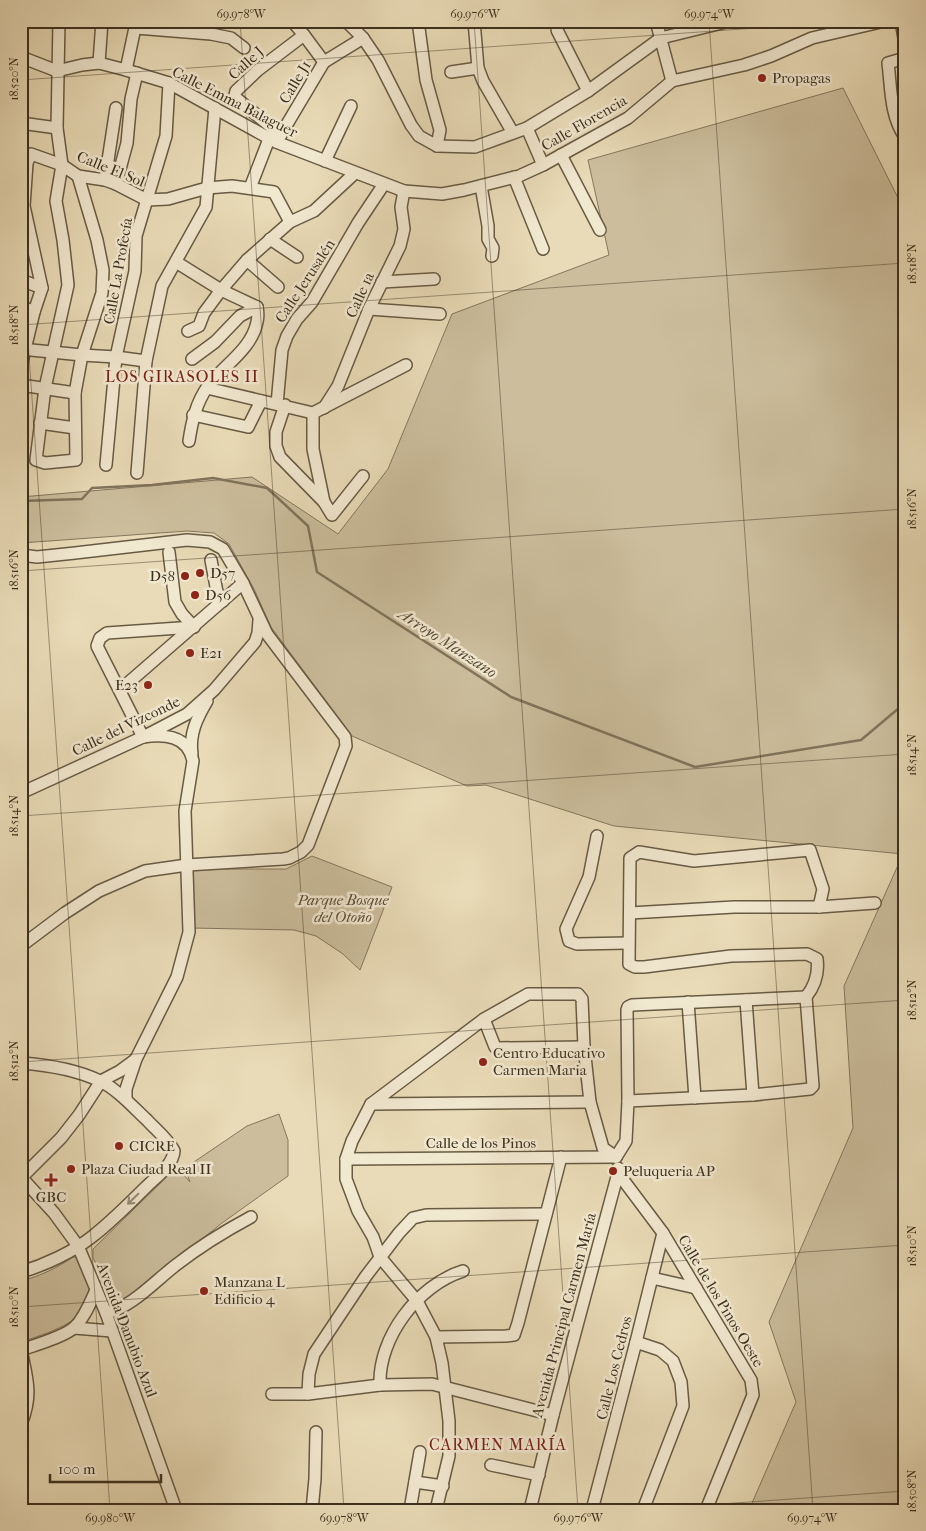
<svg xmlns="http://www.w3.org/2000/svg" width="926" height="1531" viewBox="0 0 926 1531" font-family="'IM FELL French Canon',serif">
<style>
.green{fill:#ccbe9d;stroke:#84775e}
.lines{fill:none;stroke-linecap:round;stroke-linejoin:round}
.stream{stroke:#80745b;stroke-width:2.5}
.minor-casing{stroke:#675b44;stroke-width:14}
.minor{stroke:#f1e8d0;stroke-width:11}
.oneway{stroke:#968c77}
.ticks{fill:none;stroke:#3c301e;stroke-width:1;stroke-opacity:0.45}
.poi-dot{fill:#8f2418;stroke:#f1e8d0;stroke-width:2}
.labels{text-anchor:middle;dominant-baseline:central;stroke-width:5;stroke-linejoin:round;paint-order:stroke}
.street-label{font-size:15px;fill:#3c301e;stroke:#f1e8d0}
.poi-label{font-size:15px;fill:#3c301e;stroke:#f1e8d0;text-anchor:start}
.park-label{font-size:15px;font-style:italic;fill:#594c37;stroke:#f1e8d0}
.neighbourhood-label{font-size:16px;letter-spacing:1px;fill:#7a1f14;stroke:#f1e8d0}
.water-label{font-size:16px;font-style:italic;fill:#584c37;stroke:#f1e8d0}
.neatline{fill:none;stroke:#3c301e;stroke-width:2}
.ticks-label{font-size:12px;text-anchor:middle;fill:#3c301e}
</style>
<rect width="100%" height="100%" fill="#e9dbb7"/>
<filter id="stains"><feTurbulence type="fractalNoise" baseFrequency=".004" numOctaves="4"/><feColorMatrix values="0 0 0 0 .2 0 0 0 0 .09 0 0 0 0 .02 0 0 0 .5 -.17"/></filter>
<radialGradient id="worn" r=".72"><stop offset=".6" stop-color="#630" stop-opacity="0"/><stop offset="1" stop-color="#630" stop-opacity=".3"/></radialGradient>
<g class="green">
<polygon points="843,88 905,212 905,1510 749,1510 796,1402 769,1322 853,1128 844,986 903,854 614,826 486,785 467,786 352,736 271,627 254,589 229,544 214,533 187,531 21,543 21,497 252,477 338,534 388,469 452,314 609,255 588,160"/>
<polygon points="312,856 392,887 360,970 343,954 316,936 294,930 191,928 193,869 286,869"/>
<polygon points="279,1114 288,1140 288,1176 222,1223 116,1308 107,1285 93,1258 93,1249 177,1167 190,1182 185,1168 247,1126"/>
<path d="M73,1257H76C82,1263 83,1271 86,1278C88,1283 91,1288 90,1293C88,1323 44,1334 21,1342V1281C40,1276 57,1268 73,1257Z"/>
</g>
<g class="lines">
<polyline class="stream" points="21,501 82,499 92,488 152,485 213,478 267,488 308,526 317,572 511,697 695,767 861,740 905,703"/>
<g class="minor-casing">
<g id="minor">
<polyline points="59,21 57,128 62,165 56,201 63,240 68,285 45,388 36,460 45,463 76,460 75,393 82,355 102,293 103,270 97,240 78,176"/>
<polyline points="292,21 304,35 324,62"/>
<polyline points="346,21 363,38 378,60 411,125 419,136 437,146 475,147 527,128 588,91 661,38 730,21"/>
<polyline points="418,21 426,80 440,130 437,146"/>
<polyline points="474,21 478,68 483,81 513,133"/>
<polyline points="656,21 672,81"/>
<polyline points="901,21 905,44"/>
<polyline points="136,28 211,34 231,38 244,48"/>
<polyline points="557,30 588,91"/>
<polyline points="21,57 57,71 82,65 99,63 126,70 169,83 276,142 404,191 442,194 464,190 519,176 543,165 628,118 672,81 744,65 771,56 812,38 885,21"/>
<path d="M905,58L888,63C891,87 890,116 905,137"/>
<polyline points="99,63 102,21"/>
<polyline points="126,70 136,23"/>
<polyline points="451,72 478,68"/>
<polyline points="21,123 57,128"/>
<polyline points="527,128 543,165"/>
<polyline points="281,135 236,98 235,95 236,91 258,70 304,35"/>
<polyline points="277,141 324,62 363,38"/>
<polyline points="561,155 600,230"/>
<polyline points="325,161 351,106"/>
<polyline points="514,177 543,249"/>
<polyline points="105,180 116,108"/>
<polyline points="116,184 127,143 131,99 137,73"/>
<polyline points="481,186 488,226 488,239 493,248 492,256"/>
<polyline points="250,188 269,139"/>
<polyline points="270,239 297,257"/>
<polyline points="247,260 278,287"/>
<polyline points="176,262 221,290 257,307"/>
<polyline points="21,280 42,288"/>
<polyline points="382,282 434,279"/>
<polyline points="21,306 34,312"/>
<polyline points="369,309 440,314"/>
<polyline points="188,331 199,326 204,313 221,290 247,260 290,222 314,211 355,173"/>
<polyline points="21,349 82,355 116,357 146,361"/>
<polyline points="192,359 215,342 240,316 257,307"/>
<polyline points="21,366 34,312 42,288 24,206 27,163 31,154 62,165 78,176 105,180 116,184 147,200 168,199 207,188 232,186 274,192 290,222"/>
<polyline points="21,385 75,393"/>
<polyline points="207,388 313,413 406,365"/>
<polyline points="277,404 282,350 287,336 297,319 312,302 358,223 384,184"/>
<polyline points="285,405 276,432 276,446 280,457 324,502 332,515 363,476"/>
<polyline points="324,408 338,386 369,309 400,246 404,229 401,207 404,191"/>
<polyline points="313,413 313,449 324,502"/>
<polyline points="193,415 248,427 261,401"/>
<polyline points="40,423 75,428"/>
<path d="M189,441C192,421 196,403 208,386C223,366 252,349 257,322C258,318 258,312 257,307"/>
<polyline points="106,465 116,357 135,271 136,236 166,136 169,83"/>
<polyline points="137,473 146,361 162,286 206,207 215,108"/>
<polyline points="169,552 175,602 182,614 194,627"/>
<polyline points="21,555 37,557 75,553 187,540 210,542 223,549 243,583 267,634 345,737 346,746 308,845 301,852 289,858 283,859 187,865 145,871 99,891 65,913 21,946"/>
<polyline points="211,560 217,592 223,601"/>
<polyline points="120,690 243,583"/>
<polyline points="143,737 97,646 100,638 107,633 194,627"/>
<path d="M192,754C189,734 197,718 207,701"/>
<polyline points="21,793 143,737 187,714 214,690 255,642 258,633 259,620"/>
<polyline points="597,836 589,877 566,929 569,941 577,944 628,943"/>
<polyline points="630,913 734,907 819,907 875,903"/>
<polyline points="746,1000 753,1095"/>
<polyline points="688,1002 695,1098"/>
<polyline points="484,1019 495,1047 498,1048 584,1047"/>
<path d="M21,1063C48,1065 75,1069 100,1081C117,1089 133,1107 147,1120C156,1130 168,1139 174,1151C173,1165 156,1177 146,1187C129,1204 112,1221 93,1236C73,1252 45,1265 21,1272"/>
<path d="M126,1099V1089L136,1059L177,977L189,932L185,811L193,761C188,735 164,734 143,737"/>
<path d="M628,1101L753,1095L810,1089L813,1086L806,997C815,986 819,974 817,959L807,954L731,956L644,967H635L629,964L630,858L639,852L694,861L810,850L823,889L819,907"/>
<polyline points="371,1104 590,1102"/>
<polyline points="616,1157 626,1141 628,1101 627,1010 628,1007 632,1005 806,997"/>
<polyline points="346,1159 616,1157"/>
<polyline points="618,1173 663,1233 751,1380 753,1395 706,1510"/>
<polyline points="21,1177 54,1213 78,1246 106,1313 176,1510"/>
<polyline points="21,1178 61,1138 79,1115 101,1081 120,1071 135,1060"/>
<polyline points="652,1278 696,1288"/>
<path d="M106,1313C131,1308 155,1281 176,1265C199,1247 225,1231 251,1217"/>
<polyline points="74,1328 112,1331"/>
<polyline points="436,1337 506,1336 514,1335 518,1323 561,1157"/>
<polyline points="636,1342 660,1350 673,1361 681,1382 683,1406 643,1510"/>
<path d="M380,1385C378,1338 418,1285 463,1271"/>
<polyline points="272,1394 308,1394 380,1385 432,1384 553,1415"/>
<polyline points="308,1394 309,1374 314,1354 366,1276 399,1233 413,1218 426,1215 546,1214"/>
<path d="M21,1424C33,1395 27,1379 21,1350C35,1345 64,1337 75,1327C85,1317 90,1303 96,1290"/>
<polyline points="491,1465 539,1475"/>
<polyline points="415,1482 443,1486"/>
<polyline points="312,1510 315,1479 316,1432"/>
<polyline points="410,1510 420,1452"/>
<polyline points="436,1510 449,1456 449,1421 442,1363 436,1337 417,1301 380,1257 373,1237 358,1211 346,1179 346,1159 352,1141 371,1104 484,1019 528,994 578,994 582,999 584,1047 590,1102 603,1148 616,1157"/>
<polyline points="530,1510 553,1415 618,1173 618,1168"/>
<polyline points="592,1510 636,1342 663,1233"/>
</g>
</g>
<use href="#minor" class="minor"/>
</g>
<defs><path id="oneway-shaft" d="M-6 0H5M1.5-3L5.5 0L1.5 3" fill="none" stroke-width="1.6" stroke-linecap="round" stroke-linejoin="round" transform="scale(1.25)"/></defs>
<use class="oneway" href="#oneway-shaft" transform="translate(133 1199) rotate(136)"/>
<path class="ticks" d="M240,21L344,1510M474,21L578,1510M709,21L813,1510M21,80L855,21M21,241L110,1510M21,325L905,263M21,571L905,509M21,816L905,754M21,1062L905,1000M21,1307L905,1245M636,1510L905,1491"/>
<g class="poi-dot">
<circle cx="762" cy="78" r="5"/>
<circle cx="200" cy="573" r="5"/>
<circle cx="185" cy="576" r="5"/>
<circle cx="195" cy="595" r="5"/>
<circle cx="190" cy="653" r="5"/>
<circle cx="148" cy="685" r="5"/>
<circle cx="483" cy="1062" r="5"/>
<circle cx="119" cy="1146" r="5"/>
<circle cx="71" cy="1169" r="5"/>
<circle cx="613" cy="1171" r="5"/>
<path d="M48.5 1172.5h5v5h5v5h-5v5h-5v-5h-5v-5h5z"/>
<circle cx="204" cy="1291" r="5"/>
</g>
<g class="labels">
<g class="street-label">
<text transform="translate(246 63) rotate(-42)">Calle J</text>
<text transform="translate(295 82) rotate(-59)">Calle J1</text>
<text transform="translate(235 102) rotate(27)">Calle Emma Balaguer</text>
<text transform="translate(584 123) rotate(-30)">Calle Florencia</text>
<text transform="translate(111 169) rotate(22)">Calle El Sol</text>
<text transform="translate(118 271) rotate(-80)">Calle La Profecía</text>
<text transform="translate(305 281) rotate(-57)">Calle Jerusalén</text>
<text transform="translate(360 295) rotate(-66)">Calle 1a</text>
<text transform="translate(126 726) rotate(-26)">Calle del Vizconde</text>
<text x="481" y="1143">Calle de los Pinos</text>
<text transform="translate(721 1301) rotate(59)">Calle de los Pinos Oeste</text>
<text transform="translate(564 1315) rotate(-75)">Avenida Principal Carmen María</text>
<text transform="translate(127 1330) rotate(69)">Avenida Danubio Azul</text>
<text transform="translate(614 1368) rotate(-76)">Calle Los Cedros</text>
</g>
<g class="poi-label">
<text x="772" y="78">Propagas</text>
<text x="210" y="573">D57</text>
<text x="175" y="576" text-anchor="end">D58</text>
<text x="205" y="595">D56</text>
<text x="200" y="653">E21</text>
<text x="138" y="685" text-anchor="end">E23</text>
<text x="493" y="1053">Centro Educativo<tspan x="493" dy="17">Carmen Maria</tspan></text>
<text x="129" y="1146">CICRE</text>
<text x="81" y="1169">Plaza Ciudad Real II</text>
<text x="623" y="1171">Peluqueria AP</text>
<text x="51" y="1197" text-anchor="middle">GBC</text>
<text x="214" y="1282">Manzana L<tspan x="214" dy="17">Edificio 4</tspan></text>
</g>
<g class="park-label">
<text x="343" y="900">Parque Bosque<tspan x="343" dy="17">del Otoño</tspan></text>
</g>
<g class="neighbourhood-label">
<text x="182" y="376">LOS GIRASOLES II</text>
<text x="498" y="1444">CARMEN MARÍA</text>
</g>
<g class="water-label">
<text transform="translate(448 643) rotate(33)">Arroyo Manzano</text>
</g>
</g>
<rect width="926" height="1531" fill="none" stroke="#e9dbb7" stroke-width="55"/>
<path d="M50 1474v8h111v-8" fill="none" stroke="#3c301e" stroke-width="2.5"/>
<text x="58" y="1474" font-size="15" fill="#3c301e" stroke="#f1e8d0" stroke-width="4" paint-order="stroke">100 m</text>
<rect x="28" y="28" width="870" height="1476" class="neatline"/>
<g class="ticks-label">
<text x="241" y="18">69.978°W</text>
<text x="475" y="18">69.976°W</text>
<text x="709" y="18">69.974°W</text>
<text transform="translate(14 79) rotate(-90)" y="4">18.520°N</text>
<text transform="translate(912 264) rotate(-90)" y="4">18.518°N</text>
<text transform="translate(14 325) rotate(-90)" y="4">18.518°N</text>
<text transform="translate(912 509) rotate(-90)" y="4">18.516°N</text>
<text transform="translate(14 570) rotate(-90)" y="4">18.516°N</text>
<text transform="translate(912 755) rotate(-90)" y="4">18.514°N</text>
<text transform="translate(14 816) rotate(-90)" y="4">18.514°N</text>
<text transform="translate(912 1000) rotate(-90)" y="4">18.512°N</text>
<text transform="translate(14 1061) rotate(-90)" y="4">18.512°N</text>
<text transform="translate(912 1246) rotate(-90)" y="4">18.510°N</text>
<text transform="translate(14 1307) rotate(-90)" y="4">18.510°N</text>
<text transform="translate(912 1491) rotate(-90)" y="4">18.508°N</text>
<text x="110" y="1522">69.980°W</text>
<text x="344" y="1522">69.978°W</text>
<text x="578" y="1522">69.976°W</text>
<text x="812" y="1522">69.974°W</text>
</g>
<rect width="100%" height="100%" filter="url(#stains)"/>
<rect width="100%" height="100%" fill="url(#worn)"/>
</svg>
